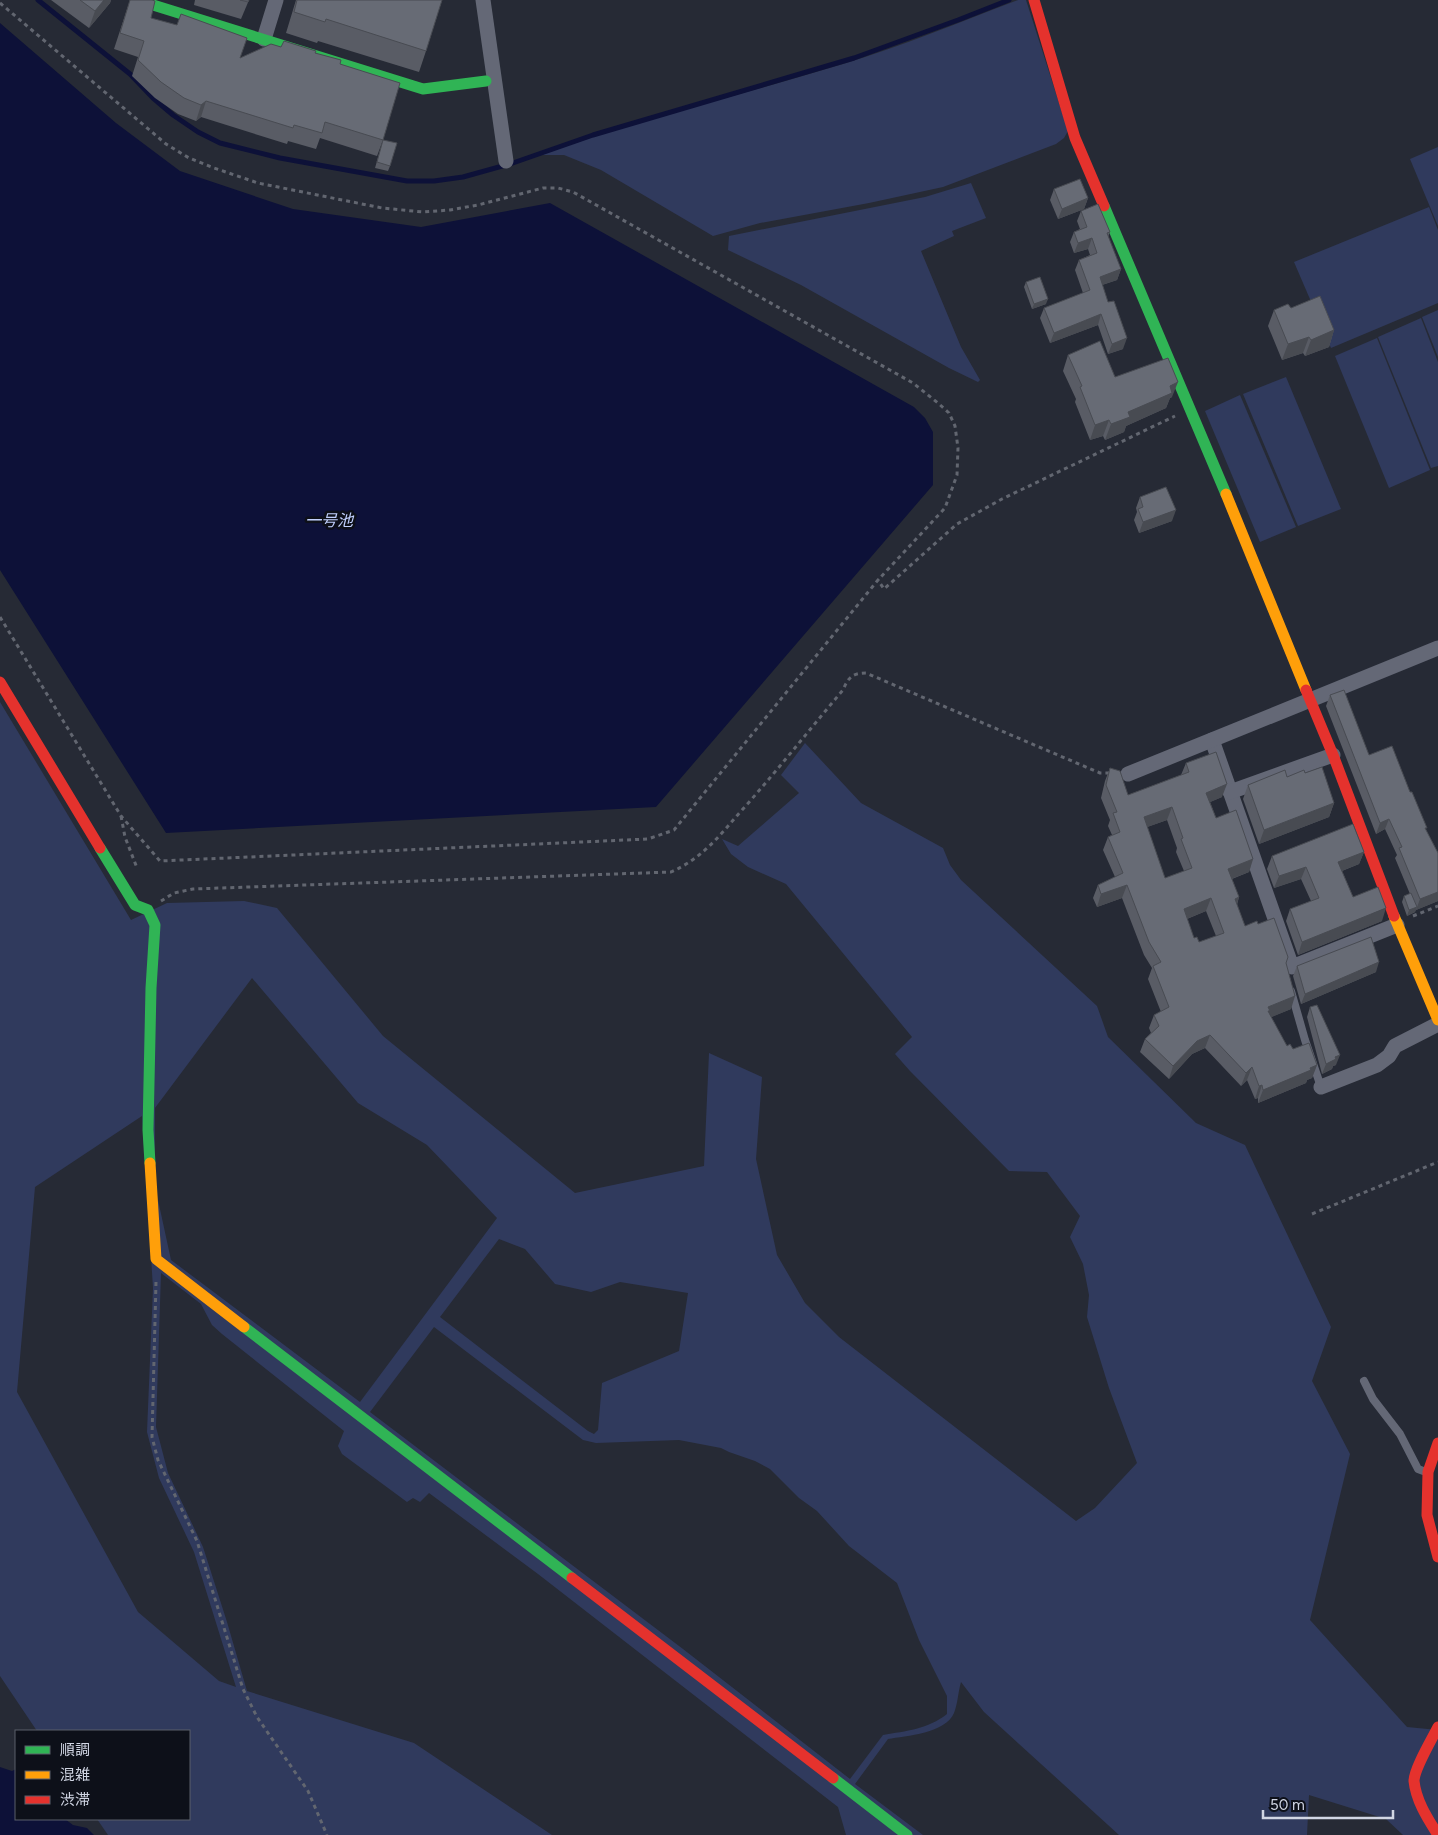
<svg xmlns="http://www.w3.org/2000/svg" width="1438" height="1835" viewBox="0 0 1438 1835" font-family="Figtree,'Noto Sans JP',sans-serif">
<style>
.green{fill:#303a5d;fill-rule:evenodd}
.water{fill:#0d1138}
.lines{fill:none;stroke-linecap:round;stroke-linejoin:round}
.stream{stroke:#0d1138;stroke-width:5}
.path{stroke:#626670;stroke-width:3;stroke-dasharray:4 4;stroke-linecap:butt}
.lane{stroke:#646876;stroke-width:8}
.street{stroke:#646876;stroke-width:15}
.fast{stroke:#30b455;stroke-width:11}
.slow{stroke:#ff9f0a;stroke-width:11}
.jam{stroke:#e5322d;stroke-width:11}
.wall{fill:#595c65;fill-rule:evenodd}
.shaded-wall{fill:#484b52}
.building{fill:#676b75;stroke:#484b52;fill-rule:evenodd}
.labels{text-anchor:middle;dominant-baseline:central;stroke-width:5;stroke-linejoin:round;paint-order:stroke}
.water-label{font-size:16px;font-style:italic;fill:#c1d0fd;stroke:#0d1019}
</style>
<rect width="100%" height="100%" fill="#262a35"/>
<g class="green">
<path d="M1018,0H1026L1068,131L1064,138L1056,144L943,187L869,203L760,223L713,236L601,170L564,155H541C640,119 742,95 843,64C902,46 960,22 1018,0Z"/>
<polygon points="1438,147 1438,226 1410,159"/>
<polygon points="971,183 986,218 952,231 954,236 921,251 961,347 980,380 978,382 949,368 801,285 728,250 729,236 925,197"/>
<polygon points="1429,207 1438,230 1438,303 1331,348 1294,262"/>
<polygon points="1438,310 1438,357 1422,317"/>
<polygon points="1421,318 1438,362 1438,466 1431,468 1378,337"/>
<polygon points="1377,338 1430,470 1389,488 1335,356"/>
<polygon points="1286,377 1341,509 1298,526 1243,394"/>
<polygon points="1240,395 1296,527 1260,542 1205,411"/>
<path d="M0,702L131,920L167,903L244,901L277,908L383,1036L575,1193L704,1166L709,1053L762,1077L756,1159L777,1255L805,1303L839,1337L1076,1521L1095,1508L1137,1463L1109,1388L1087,1317L1089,1295L1083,1264L1070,1237L1080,1216L1047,1172L1009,1171L910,1071L895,1054L912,1037L786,884L748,867L731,854L722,839L738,846L799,793L781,775L805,743L861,803L943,848L950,865L961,880L1097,1006L1108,1037L1196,1123L1245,1145L1331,1327L1312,1381L1350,1454L1310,1620L1407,1727L1438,1730V1835H1403L1386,1819L1309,1795L1307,1835H1119L984,1712L961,1682C958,1692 958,1703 954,1713C946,1733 906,1736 888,1739L855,1784L923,1835H846L838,1807L538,1574L429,1493L420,1502L413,1498L407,1502L342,1454L338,1446L344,1431L222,1334L212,1325L201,1304L161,1273L156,1427L168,1473L203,1547L227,1622L247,1691L414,1743L552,1835H108L97,1819H189V1731H37L0,1676ZM252,978L358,1103L427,1145L497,1218L360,1402L171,1260L155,1186V1108ZM142,1116L153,1288L147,1432L159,1478L194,1552L236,1687L219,1681L138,1612L17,1392L35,1187ZM499,1239L525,1249L555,1284L591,1292L620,1282L688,1293L679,1351L602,1383L598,1430L594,1434L588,1431L440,1317ZM434,1327L583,1440L596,1443L679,1440L721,1448L729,1452L755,1461L770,1469L799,1498L817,1511L849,1546L897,1583L919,1640L947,1696V1714C928,1729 906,1731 883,1735L850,1779L683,1649L370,1412Z"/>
</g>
<g class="water">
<polygon points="0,23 116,123 180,171 293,209 421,227 550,203 914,407 925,418 933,432 933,485 656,807 166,833 0,570"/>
<polygon points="0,1767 12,1771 16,1769 16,1819 65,1819 73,1825 87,1828 94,1835 0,1835"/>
</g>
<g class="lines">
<polyline class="stream" points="38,0 130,74 153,98 173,115 198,132 220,143 280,158 407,181 434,181 463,177 510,164 593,135 854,58 958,20 1009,0"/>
<g class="path">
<polyline points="0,3 166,144 189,158 214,168 258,183 382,208 423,212 450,210 478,205 543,188 558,188 573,192 913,383 938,403 949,413 955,426 958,448 957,475 945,508 878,580"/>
<polyline points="0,617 121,816 160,861 648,839 674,830 878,580 884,589 957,524 1002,499 1175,416"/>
<polyline points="121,816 125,837 137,868"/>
<path d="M161,901L174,893L193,889L671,872C703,858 720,835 742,810C777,771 809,730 843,690C848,678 852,673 866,673L1100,773H1112"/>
<polyline points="1413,916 1438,906"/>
<polyline points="1312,1214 1438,1162"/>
<polyline points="156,1282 152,1437 158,1460 197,1541 243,1689 257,1717 308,1791 327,1835"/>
</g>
<g class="lane">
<polyline points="1291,991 1305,1040 1321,1087"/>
<polyline points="1364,1381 1373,1399 1400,1434 1418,1469 1426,1472"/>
</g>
<g class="street">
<polyline points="483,0 506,161"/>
<polyline points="264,39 276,0"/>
<polyline points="1212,740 1292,967 1397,925"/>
<polyline points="1128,774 1438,648"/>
<polyline points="1230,792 1333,755"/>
<polyline points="1321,1087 1377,1065 1389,1056 1395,1046 1438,1024"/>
</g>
<g class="fast">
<polyline points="137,0 423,89 486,81"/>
<polyline points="1104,206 1226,494"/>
<polyline points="100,848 135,905 148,910 155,925 151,988 148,1130 150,1163"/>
<polyline points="244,1327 572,1578"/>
<polyline points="833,1778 907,1835"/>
</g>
<g class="slow">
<polyline points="1226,494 1306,690"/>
<polyline points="1394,916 1438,1020"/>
<polyline points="150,1163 156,1259 244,1327"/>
</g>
<g class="jam">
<polyline points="1034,0 1075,138 1104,206"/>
<polyline points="0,682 100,848"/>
<polyline points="1306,690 1333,755 1394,916"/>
<polyline points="1438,1443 1428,1472 1427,1515 1438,1557"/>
<polyline points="572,1578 833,1778"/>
<path d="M1438,1727C1432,1739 1414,1769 1414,1781C1416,1801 1428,1819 1438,1835"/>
</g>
</g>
<g class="wall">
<polygon points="51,0 111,0 110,3 89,28"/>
<polygon points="130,0 151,18 240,58 281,47 315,53 340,64 383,140 377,156 320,138 316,149 288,141 287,144 201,117 196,121 178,114 155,98 132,76 138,57 114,49"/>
<polygon points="195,0 249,0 241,19 194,5"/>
<polygon points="296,0 442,0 426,51 419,72 318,41 317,43 286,33"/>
<polygon points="383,140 390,166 388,171 375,168"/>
<polygon points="1054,189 1088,198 1084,209 1058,219 1050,200"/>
<polygon points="1081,211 1110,232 1108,237 1121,269 1117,280 1102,285 1123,349 1108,354 1098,325 1050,343 1040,318 1044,308 1083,293 1075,270 1079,260 1090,255 1088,249 1074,253 1070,242 1074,232 1080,229 1077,221"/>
<polygon points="1026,282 1046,304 1032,309 1024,287"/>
<polygon points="1291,308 1334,330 1329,347 1305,356 1303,353 1282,360 1268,326 1274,310"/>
<polygon points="1068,355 1115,377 1172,397 1170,398 1166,408 1126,426 1124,432 1105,440 1103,436 1090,440 1075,402 1076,399 1063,371"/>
<polygon points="1140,497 1172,521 1139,533 1134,520 1137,512 1136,508"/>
<polygon points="1330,695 1369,755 1410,792 1426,830 1438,853 1438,901 1416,910 1416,909 1415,912 1407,916 1402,902 1404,896 1410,894 1395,858 1397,855 1385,829 1376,834 1326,706"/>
<path d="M1186,763L1222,797L1210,802L1216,818L1253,859L1249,872L1232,879L1239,897L1237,905L1245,926L1286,963L1291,1009L1271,1017L1287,1046L1317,1065L1312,1078L1307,1080L1306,1083L1258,1103V1098L1255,1099L1247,1080L1241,1086L1205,1048L1192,1054L1169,1079L1140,1052L1145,1039L1151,1033L1149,1028L1154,1015L1161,1012L1148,979L1152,968L1144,955L1122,898L1097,907L1093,898L1098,885L1115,877L1103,850L1108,837L1112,835L1108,826L1110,820L1101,798L1105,781L1110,768L1128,795L1181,775ZM1167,820L1177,848L1176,852L1184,871L1165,878L1147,827ZM1206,911L1216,936L1199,942L1194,938L1187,919Z"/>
<polygon points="1305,773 1334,803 1329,817 1259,844 1243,799 1248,785"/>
<polygon points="1364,852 1359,864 1342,871 1353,897 1382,921 1298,955 1286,921 1290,909 1311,901 1301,879 1274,888 1267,869 1272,856"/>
<polygon points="1297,966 1376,972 1301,1004 1293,976"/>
<polygon points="1310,1007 1336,1065 1333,1066 1332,1069 1322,1074 1307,1017"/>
</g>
<g class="shaded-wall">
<polygon points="104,0 111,0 110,3 89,28 95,11"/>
<polygon points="206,101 201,117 196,121 201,105"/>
<polygon points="1088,198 1084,209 1058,219 1062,209"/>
<polygon points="1092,238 1088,249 1074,253 1078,243"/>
<polygon points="1121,269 1117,280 1096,287 1100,277"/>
<polygon points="1048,299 1046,304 1032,309 1034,304"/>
<polygon points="1101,314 1098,325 1050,343 1054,333"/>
<polygon points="1334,330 1329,347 1305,356 1311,340"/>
<polygon points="1309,337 1303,353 1282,360 1288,344"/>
<polygon points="1127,338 1123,349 1108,354 1112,344"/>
<polygon points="1178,382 1172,397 1170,398 1166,408 1126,426 1124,432 1105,440 1111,424 1128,412 1170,386"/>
<polygon points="1109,420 1103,436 1090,440 1095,425"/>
<polygon points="1176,510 1172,521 1139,533 1143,522"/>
<polygon points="1227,784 1222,797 1201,806 1206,793"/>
<polygon points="1334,803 1329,817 1259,844 1264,830"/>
<polygon points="1172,807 1167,820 1139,830 1144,817"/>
<polygon points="1389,819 1385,829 1376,834 1380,823"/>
<polygon points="1364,852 1359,864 1334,874 1338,862"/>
<polygon points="1253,859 1249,872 1223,882 1228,869"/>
<polygon points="1306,867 1301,879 1274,888 1279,876"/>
<polygon points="1127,885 1122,898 1097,907 1101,894"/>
<polygon points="1438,892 1438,901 1416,910 1420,899"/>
<polygon points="1239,897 1235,910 1235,899"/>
<polygon points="1211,898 1206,911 1179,922 1184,909"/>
<polygon points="1417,907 1415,912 1407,916 1409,910"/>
<polygon points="1386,908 1382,921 1298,955 1302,942"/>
<polygon points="1379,962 1376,972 1301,1004 1305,994"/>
<polygon points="1295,996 1291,1009 1267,1019 1268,1007"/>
<polygon points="1210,1035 1205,1048 1192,1054 1169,1079 1173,1066 1197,1041"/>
<polygon points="1340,1055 1336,1065 1333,1066 1332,1069 1322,1074 1326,1064 1335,1057"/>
<polygon points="1317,1065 1312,1078 1307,1080 1306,1083 1258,1103 1263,1090"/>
<polygon points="1252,1067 1247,1080 1241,1086 1246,1073"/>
<polygon points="1262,1085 1258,1098 1255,1099 1259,1086"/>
</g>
<g class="building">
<polygon points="80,0 104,0 95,11"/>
<polygon points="130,0 152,0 155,1 151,18 177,25 181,14 247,38 240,58 271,44 281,47 284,41 316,51 315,53 341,60 340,64 400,83 383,140 325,122 322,133 294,125 293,128 206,101 201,105 184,98 161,82 138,60 144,41 120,33"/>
<polygon points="240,0 249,0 248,2"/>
<polygon points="297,0 442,0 426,51 326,19 325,22 294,12"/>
<polygon points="383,140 397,143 390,166 377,162"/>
<polygon points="1080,179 1088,198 1062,209 1054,189"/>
<polygon points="1098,204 1110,232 1107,233 1121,269 1100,277 1108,302 1114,301 1127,338 1112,344 1101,314 1054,333 1044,308 1090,290 1079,260 1097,253 1092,238 1078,243 1074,232 1087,227 1081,211"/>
<polygon points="1040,277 1048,299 1034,304 1026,282"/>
<polygon points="1320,296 1334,330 1311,340 1309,337 1288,344 1274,310 1288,304 1291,308"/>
<polygon points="1100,341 1115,377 1168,358 1178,382 1170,386 1172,393 1128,412 1130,417 1111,424 1109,420 1095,425 1080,387 1082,386 1068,355"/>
<polygon points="1166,487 1176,510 1143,522 1138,509 1143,507 1140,497"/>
<polygon points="1344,690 1369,755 1392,746 1410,792 1412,792 1427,828 1425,828 1438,853 1438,892 1420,899 1399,848 1402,847 1389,819 1380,823 1330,695"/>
<path d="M1216,752L1227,784L1206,793L1216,818L1236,810L1253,859L1228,869L1239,897L1235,899L1245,926L1257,921L1258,924L1274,918L1288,957L1286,963L1295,996L1268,1007L1270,1011H1268L1287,1046L1290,1044L1293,1049L1309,1043L1317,1065L1310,1068L1311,1070L1263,1090L1262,1085L1259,1086L1252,1067L1246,1073L1210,1035L1197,1041L1173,1066L1145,1039L1159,1026L1154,1015L1169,1007L1153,966L1161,962L1149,942L1127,885L1101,894L1098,885L1123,873L1108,837L1120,832L1113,813L1117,812L1106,785L1110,768L1120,771L1128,795L1189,772L1186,763ZM1172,807L1183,838L1181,839L1192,868L1165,878L1144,817ZM1211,898L1224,933L1199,942L1197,937L1194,938L1184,909Z"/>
<polygon points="1322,767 1334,803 1264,830 1248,785 1285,770 1287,777 1304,770 1305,773"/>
<polygon points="1353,824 1364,852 1338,862 1353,897 1378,887 1386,908 1302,942 1290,909 1319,898 1306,867 1279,876 1272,856"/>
<polygon points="1411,893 1417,907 1409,910 1404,896"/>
<polygon points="1371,937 1379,962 1305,994 1297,966"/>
<polygon points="1317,1005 1340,1055 1335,1057 1336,1059 1326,1064 1310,1007"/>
</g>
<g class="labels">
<g class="water-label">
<text x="329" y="520">一号池</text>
</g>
</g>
<rect x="15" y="1730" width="175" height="90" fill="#0d1019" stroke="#5b5f6a"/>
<rect x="25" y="1746" width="25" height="8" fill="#30b455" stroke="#5b5f6a"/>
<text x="60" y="1755" font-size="15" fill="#d1d6e4">順調</text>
<rect x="25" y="1771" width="25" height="8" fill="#ff9f0a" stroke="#5b5f6a"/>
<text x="60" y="1780" font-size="15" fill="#d1d6e4">混雑</text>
<rect x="25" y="1796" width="25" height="8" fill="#e5322d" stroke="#5b5f6a"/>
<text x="60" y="1805" font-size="15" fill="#d1d6e4">渋滞</text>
<path d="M1263 1810v8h130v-8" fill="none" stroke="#d1d6e4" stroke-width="2.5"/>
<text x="1270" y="1810" font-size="15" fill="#d1d6e4" stroke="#0d1019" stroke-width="4" paint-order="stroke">50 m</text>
</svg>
